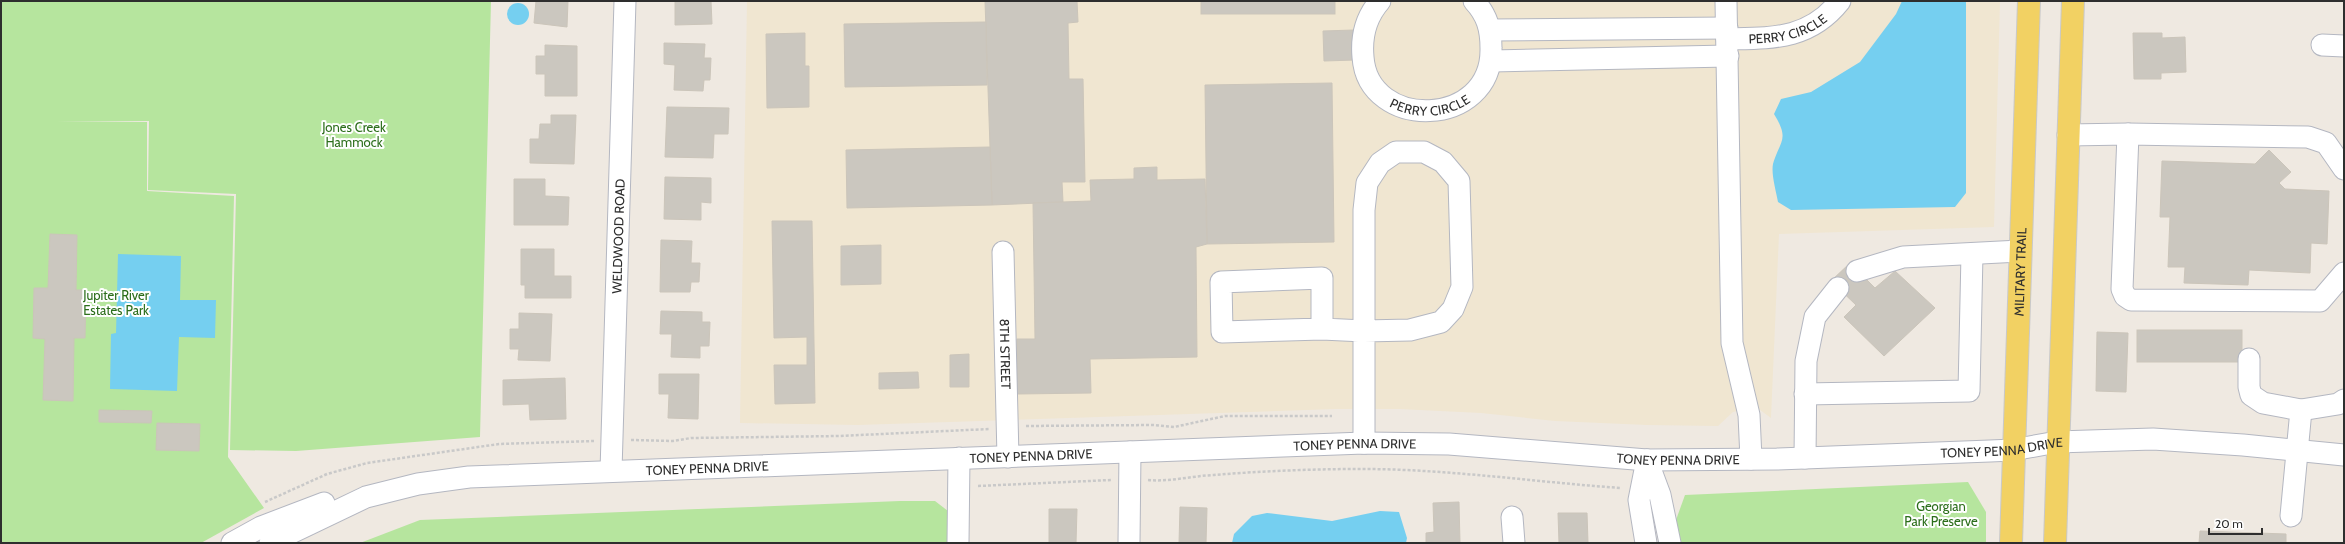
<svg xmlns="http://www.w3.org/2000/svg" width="2345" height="544" viewBox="0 0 2345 544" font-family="Cabin,sans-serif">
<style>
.education{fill:#f0e6d1}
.green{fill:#b6e59e}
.water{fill:#75cff0}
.building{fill:#cbc7bf;stroke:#cbc5ba}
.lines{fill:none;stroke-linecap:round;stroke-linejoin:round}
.minor-casing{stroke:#b4b7c1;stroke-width:23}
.major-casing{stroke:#c9c9c9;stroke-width:24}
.path{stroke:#c9c9c9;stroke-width:2.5;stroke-dasharray:3 2;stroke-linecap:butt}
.minor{stroke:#fff;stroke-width:21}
.major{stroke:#f2d163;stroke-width:22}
.labels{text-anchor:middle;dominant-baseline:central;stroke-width:4;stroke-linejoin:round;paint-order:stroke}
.street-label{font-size:13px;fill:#2e2e2e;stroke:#fff}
.park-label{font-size:13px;fill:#2c6e1b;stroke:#fff}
</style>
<rect width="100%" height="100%" fill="#efe9e1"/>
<polygon class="education" points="747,1 2000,1 1994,227 1779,234 1771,418 1756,407 1733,412 1718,426 1647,425 1555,421 1481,413 1399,409 1336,409 858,425 740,423"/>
<g class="green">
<polygon points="1,1 491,1 480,437 296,451 230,450 236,194 148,190 149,121 57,121 147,122 147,191 234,196 228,457 264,508 201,543 1,543"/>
<polygon points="1968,482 1986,512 1986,543 1678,543 1672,531 1685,495"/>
<polygon points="900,501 935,501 948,511 947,543 360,543 420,520"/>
</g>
<g class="water">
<path d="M1902,1H1966V193L1955,207L1791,210L1778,202C1776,191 1771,174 1773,164C1780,140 1790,140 1774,114L1781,99L1811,92L1860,62L1896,14Z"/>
<circle cx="518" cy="14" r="11"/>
<polygon points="118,254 181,256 180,300 216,300 215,338 179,337 177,391 110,389 111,334 116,333"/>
<polygon points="1380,511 1399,512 1407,538 1406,543 1232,543 1234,534 1252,516 1267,513 1332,521"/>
</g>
<g class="building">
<polygon points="536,1 576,1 568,1 567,27 534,23"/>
<polygon points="675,1 711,1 712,24 675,25"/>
<polygon points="985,1 1077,1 1078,22 1068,23 1069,79 1083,79 1085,182 1062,182 1063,202 992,205"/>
<rect x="1201" y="1" width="134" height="13"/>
<polygon points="986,22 987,85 845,87 844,24"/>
<polygon points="1354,30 1355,60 1324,61 1323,31"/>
<polygon points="805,33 805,66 809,66 809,107 767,108 766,34"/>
<polygon points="2133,33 2162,33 2162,38 2185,37 2186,72 2161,73 2161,79 2134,79"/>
<polygon points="664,43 705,44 704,58 711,58 710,80 704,80 703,91 674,90 675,65 664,64"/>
<polygon points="545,45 577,46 577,96 545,96 545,74 536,74 536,56 545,56"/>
<polygon points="1332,83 1334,242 1207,244 1205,85"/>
<polygon points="667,107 729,108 728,134 714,134 713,158 665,157"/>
<polygon points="551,115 576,115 574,164 530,163 530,139 539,139 540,124 551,124"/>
<polygon points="990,147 992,205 847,208 846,150"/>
<polygon points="2269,150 2291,172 2279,183 2285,189 2329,191 2327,244 2311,243 2310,273 2249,270 2248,285 2184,283 2185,267 2168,267 2170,217 2160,217 2162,161 2255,164"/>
<polygon points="1157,167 1157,180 1205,179 1207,244 1196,247 1197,357 1090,359 1091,393 1017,394 1017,339 1035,339 1033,203 1091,201 1090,180 1134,179 1134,168"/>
<polygon points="665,177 711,178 711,203 701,202 701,220 664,219"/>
<polygon points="514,179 545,179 545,196 569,197 568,225 514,225"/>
<polygon points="772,221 812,221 815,403 775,404 774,365 807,365 807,337 774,338"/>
<polygon points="50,234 77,235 76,290 86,290 85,338 74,338 73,401 43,400 45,339 33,338 34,288 48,288"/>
<polygon points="661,240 692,241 691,263 700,263 699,282 691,282 690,292 660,292"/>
<polygon points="881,245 881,284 841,285 841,246"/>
<polygon points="521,249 554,249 554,276 571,276 571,298 525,298 525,285 521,285"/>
<polygon points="1850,263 1875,288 1895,271 1935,308 1884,356 1844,317 1856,305 1831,281"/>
<polygon points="661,311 702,312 702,322 710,322 709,346 700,346 700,358 671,357 672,334 660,334"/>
<polygon points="519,313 552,314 550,361 518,360 519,349 510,349 510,329 519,329"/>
<rect x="2137" y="330" width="105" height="32"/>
<polygon points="2097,332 2128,333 2126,392 2096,391"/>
<polygon points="969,354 969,387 950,387 950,355"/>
<polygon points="918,372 919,388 879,389 879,373"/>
<polygon points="659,374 699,374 698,419 668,418 669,394 659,394"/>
<polygon points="565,378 566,419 530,420 529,404 503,405 503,380"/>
<polygon points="99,410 152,411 151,423 99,422"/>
<polygon points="157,423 200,424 199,451 156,450"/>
<polygon points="1459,502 1460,543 1426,543 1426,533 1434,532 1433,503"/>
<polygon points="1180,507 1207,508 1206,543 1179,543"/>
<polygon points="1049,509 1077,509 1076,543 1049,543"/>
<polygon points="1558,513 1587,513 1588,543 1559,543"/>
<polygon points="2200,531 2286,534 2286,543 2199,543"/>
</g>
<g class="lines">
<g class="minor-casing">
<g id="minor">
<path id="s1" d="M1380,1C1366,17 1361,35 1363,57C1368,131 1493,129 1491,48C1491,29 1487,15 1474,1"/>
<polyline points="1726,1 1732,343 1749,415 1751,459"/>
<polyline points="1491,30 1727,28"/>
<path id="s2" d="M1727,39C1772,38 1809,40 1840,1"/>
<polyline points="2322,45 2344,46"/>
<polyline points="1492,61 1728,56"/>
<polyline points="2128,134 2122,289 2125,296 2131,300 2320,301 2344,273"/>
<polyline points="2068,135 2128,134 2308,137 2326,143 2344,169"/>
<path id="s3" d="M1003,252L1008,457"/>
<polyline points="1857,271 1903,257 2020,251"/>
<polyline points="1322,329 1322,278 1221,282 1222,332 1322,329 1364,331 1410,330 1441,322 1453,309 1462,287 1459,181 1443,162 1424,152 1396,152 1380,163 1367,183 1364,210 1364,443"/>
<polyline points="2249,359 2249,387 2251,395 2263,403 2301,410 2291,516"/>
<polyline points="1805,394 1969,391 1972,254"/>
<polyline points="2301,410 2338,404 2344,400"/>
<polyline points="1805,458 1806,361 1815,317 1838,288"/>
<polyline points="1647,460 1660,495 1670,543"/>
<path id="s4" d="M611,471L625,1"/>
<polyline points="1512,517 1514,543"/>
<polyline points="232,543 261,527 324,503"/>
<path id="s5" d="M270,543L366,497L418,484L469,477L1364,443L1449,444L1647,460L1777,459L1990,451L2013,450L2057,442L2153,439L2243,445L2344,455"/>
<polyline points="958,543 959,458"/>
<polyline points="1129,543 1130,452"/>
<polyline points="1646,543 1639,500 1647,460"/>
</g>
</g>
<g class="major-casing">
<g id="major">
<path id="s6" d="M2011,543L2029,1"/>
<polyline points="2055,543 2073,1"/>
</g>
</g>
<g class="path">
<polyline points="1026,426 1153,425 1174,427 1225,416 1332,416"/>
<polyline points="631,440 673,441 691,438 839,436 989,429"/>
<path d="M1148,480C1170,482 1191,476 1214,475C1262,471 1313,469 1362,469C1448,469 1534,482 1621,488"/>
<polyline points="978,486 1111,480"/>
<polyline points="265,502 327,474 367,463 499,444 594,441"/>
</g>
<use href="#minor" class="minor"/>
<use href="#major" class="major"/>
</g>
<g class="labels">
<g class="street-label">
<text stroke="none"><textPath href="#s2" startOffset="62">PERRY CIRCLE</textPath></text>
<text stroke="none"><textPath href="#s1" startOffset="156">PERRY CIRCLE</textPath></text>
<text stroke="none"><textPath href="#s4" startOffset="235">WELDWOOD ROAD</textPath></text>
<text stroke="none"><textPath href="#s6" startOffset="271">MILITARY TRAIL</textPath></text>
<text stroke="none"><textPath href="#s3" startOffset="102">8TH STREET</textPath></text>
<text stroke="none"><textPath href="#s5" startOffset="1098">TONEY PENNA DRIVE</textPath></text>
<text stroke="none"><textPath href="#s5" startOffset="1746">TONEY PENNA DRIVE</textPath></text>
<text stroke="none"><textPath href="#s5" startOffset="774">TONEY PENNA DRIVE</textPath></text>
<text stroke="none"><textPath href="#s5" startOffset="1422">TONEY PENNA DRIVE</textPath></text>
<text stroke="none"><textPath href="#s5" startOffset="450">TONEY PENNA DRIVE</textPath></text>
</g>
<g class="park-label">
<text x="354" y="127">Jones Creek<tspan x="354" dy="15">Hammock</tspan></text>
<text x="116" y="295">Jupiter River<tspan x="116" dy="15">Estates Park</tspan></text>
<text x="1941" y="506">Georgian<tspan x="1941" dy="15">Park Preserve</tspan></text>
</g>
</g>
<rect width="2345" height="544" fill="none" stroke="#2e2e2e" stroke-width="4"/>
<path d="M2209 528v6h53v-6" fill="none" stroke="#2e2e2e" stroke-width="2"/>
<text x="2215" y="528" font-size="12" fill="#2e2e2e" stroke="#ffffff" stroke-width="3" paint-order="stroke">20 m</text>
</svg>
